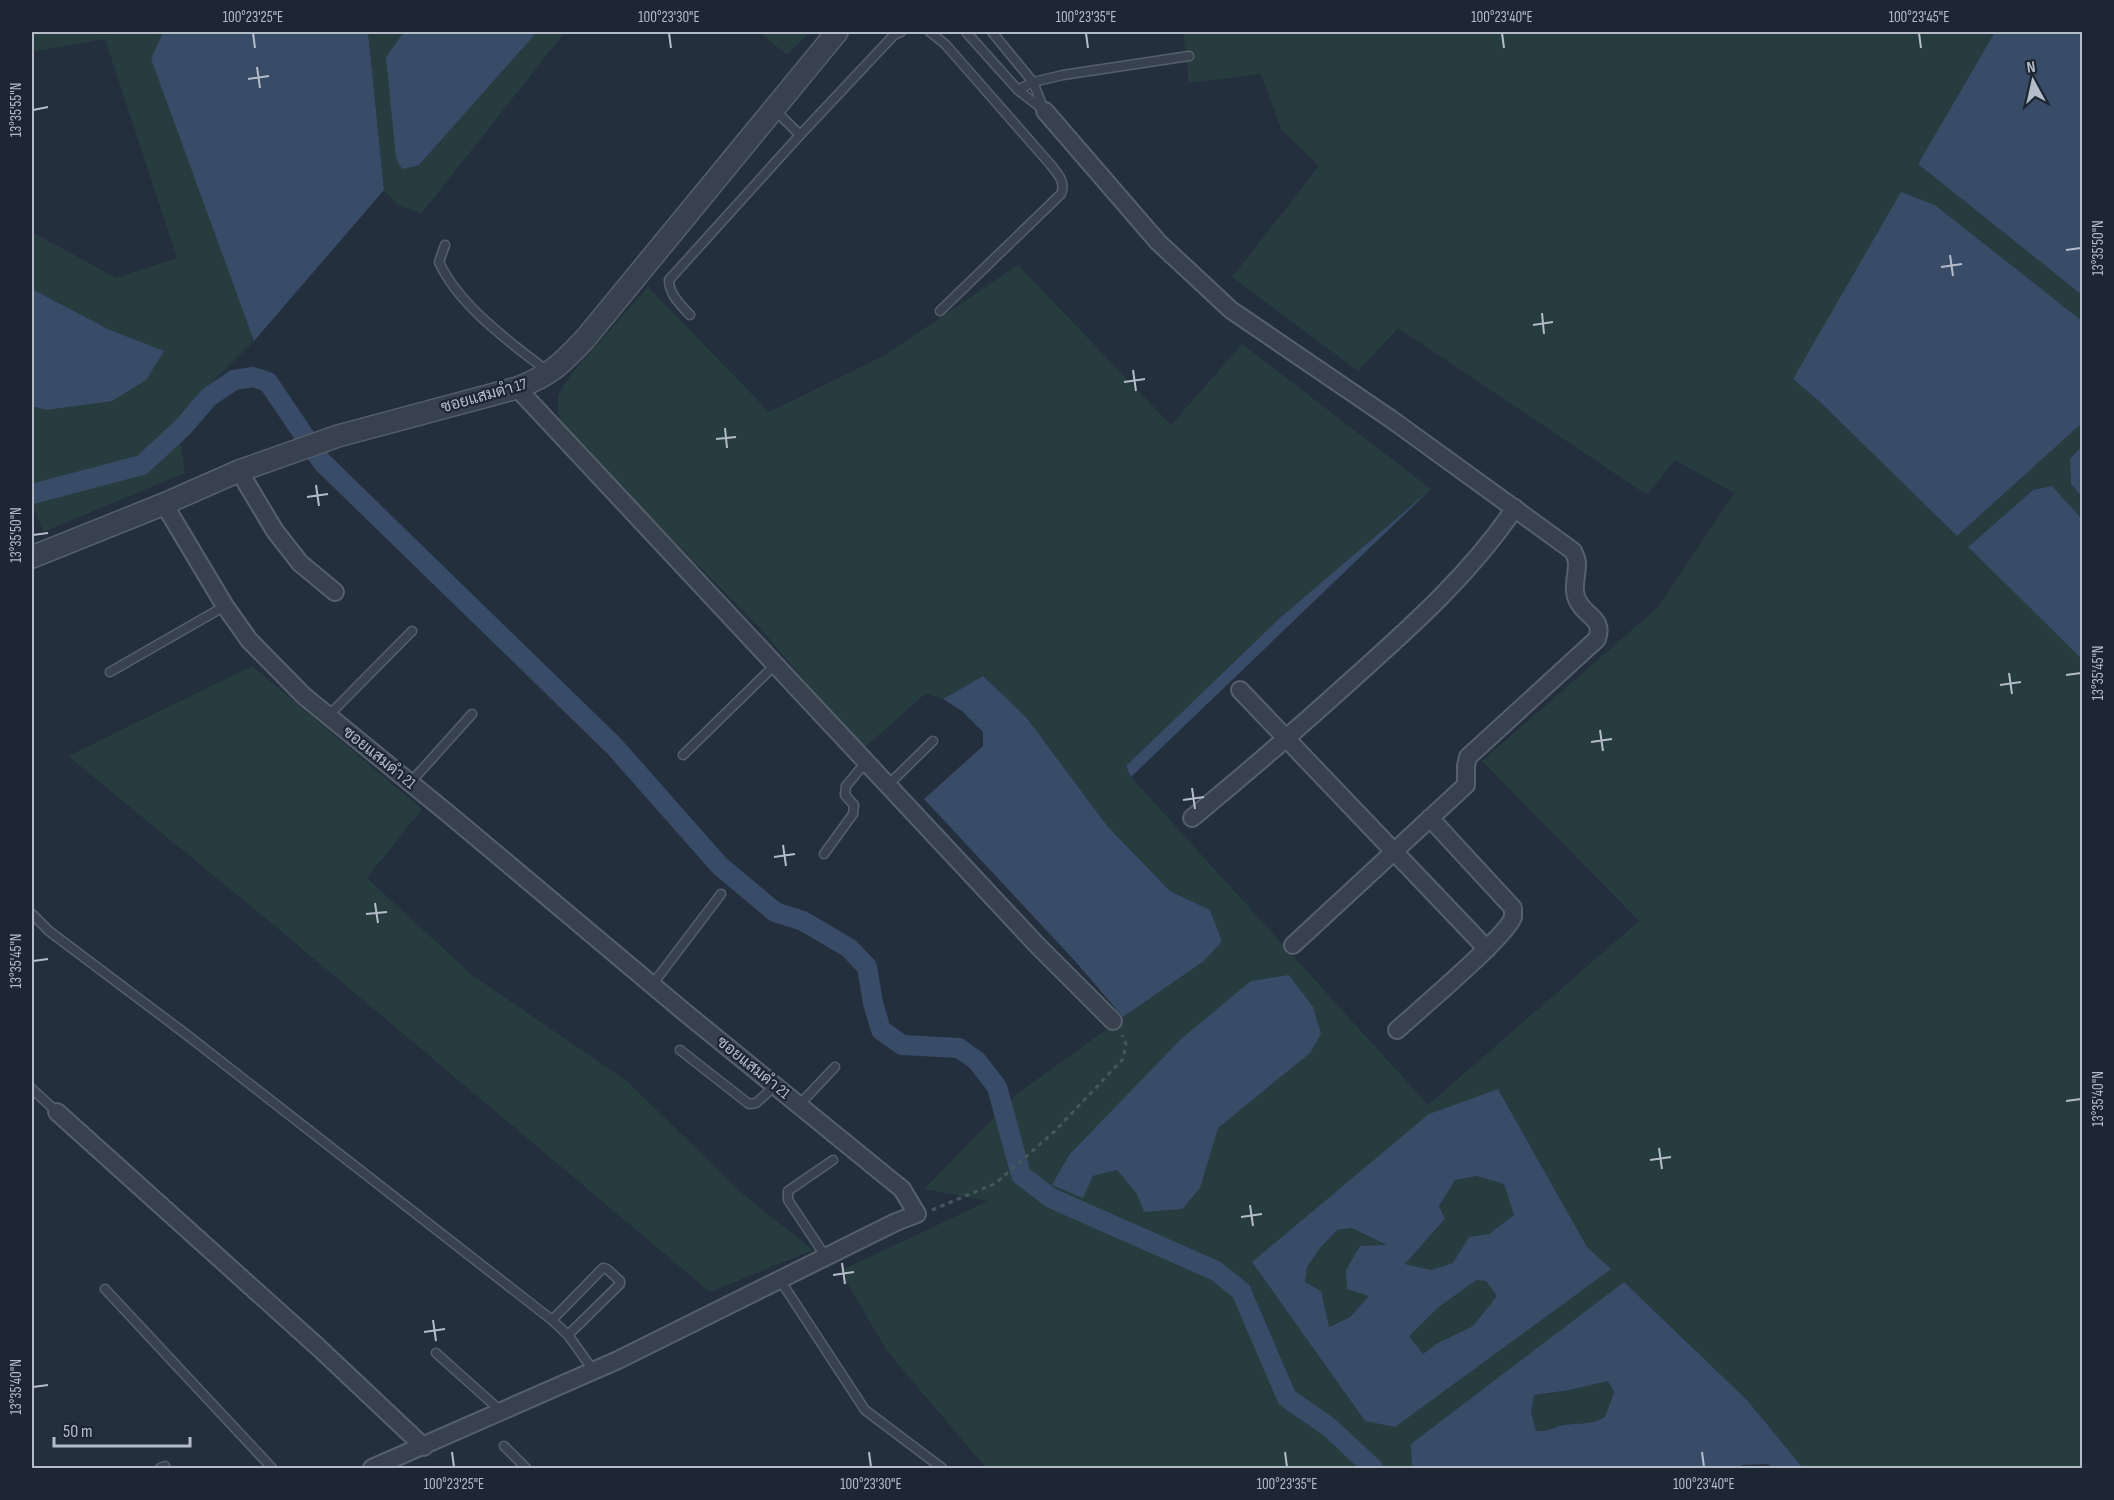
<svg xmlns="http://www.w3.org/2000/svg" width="2114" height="1500" viewBox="0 0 2114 1500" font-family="'Sofia Sans Condensed',Sarabun,sans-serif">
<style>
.green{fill:#263c3f;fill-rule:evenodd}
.water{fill:#394c67;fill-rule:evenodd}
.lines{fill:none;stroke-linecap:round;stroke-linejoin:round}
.canal{stroke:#394c67;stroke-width:20}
.service-casing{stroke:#565f6c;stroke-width:11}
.minor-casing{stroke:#565f6c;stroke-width:20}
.tertiary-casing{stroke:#565f6c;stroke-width:24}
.path{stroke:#44595c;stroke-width:3;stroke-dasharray:4.5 4.5;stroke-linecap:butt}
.service{stroke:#38414e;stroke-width:8}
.minor{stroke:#38414e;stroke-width:16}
.tertiary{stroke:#38414e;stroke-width:21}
.ticks{fill:none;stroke:#b4bcc9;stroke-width:2}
.labels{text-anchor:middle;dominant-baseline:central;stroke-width:4.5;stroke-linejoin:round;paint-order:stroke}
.street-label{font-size:16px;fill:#b4bcc9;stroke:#1d2633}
.neatline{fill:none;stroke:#b4bcc9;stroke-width:2}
.ticks-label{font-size:15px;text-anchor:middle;fill:#b4bcc9}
</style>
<rect width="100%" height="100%" fill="#242f3e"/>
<g class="green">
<polygon points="32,32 163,32 151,59 254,341 177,417 185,473 43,532 32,502 32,406 47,410 164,352 110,330 32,289 32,232 116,278 177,258 105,39 32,52"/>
<polygon points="368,32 404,32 386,57 419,165 537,32 565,32 421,214 397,204 384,190"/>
<polygon points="759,32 810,32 787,55"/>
<path d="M1183,32H1995L1918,164L2082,295V321L1935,205L1902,192L1793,379L1820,402L1957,536L2082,423V446L2070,459L2071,484L2082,497V519L2052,486L2033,490L1968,547L2082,659V1468H1803L1747,1400L1624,1282L1412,1465L1414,1468H986L887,1351L840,1271L988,1201L924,1189L1017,1094L1133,1010L1204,961L1222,940L1210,910L1170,891L1108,827L1026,717L983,676L943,699L926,693L863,749L759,627L566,431L558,412V395L572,373L648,287L769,412L885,355L1018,265L1171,425L1242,344L1431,489L1282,616L1126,766L1131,777L1428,1105L1639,921L1482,761L1658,607L1734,493L1675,460L1647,495L1398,328L1358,371L1232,277L1319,166L1281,129L1261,74L1189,83ZM1310,1053L1217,1128L1200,1188L1137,1194L1117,1170L1093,1176ZM1498,1089L1587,1247L1610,1269L1365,1421L1252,1262Z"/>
<polygon points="252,666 422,809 367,878 472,975 627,1081 744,1195 813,1250 710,1292 275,926 68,756"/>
<polygon points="1477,1176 1504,1184 1514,1215 1489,1234 1469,1237 1454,1263 1431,1270 1405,1264 1445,1220 1439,1206 1455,1179"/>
<polygon points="1352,1228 1388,1245 1370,1296 1350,1317 1328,1327 1321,1291 1305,1282 1307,1267 1320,1248 1337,1230"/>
<polygon points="1476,1279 1486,1281 1498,1296 1473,1326 1438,1343 1423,1354 1409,1336 1439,1307"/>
<path d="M1608,1381L1614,1392L1605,1417C1589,1426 1576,1422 1559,1426C1550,1429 1546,1432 1536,1431L1531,1412L1534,1395L1570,1390Z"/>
</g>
<g class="water">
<polygon points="163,32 368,32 384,190 254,341 151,59"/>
<polygon points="404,32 537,32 419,165 402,169 396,158 386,57"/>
<polygon points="1995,32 2082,32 2082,295 1918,164"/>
<polygon points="1901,192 1935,205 2082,321 2082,423 1957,536 1820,402 1793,379"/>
<polygon points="32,289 110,330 164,351 146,380 112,401 46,410 32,406"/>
<polygon points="2082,446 2082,497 2071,484 2070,459"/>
<polygon points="2052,486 2082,519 2082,659 1968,547 2033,490"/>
<polygon points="1431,489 1131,777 1126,766 1282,616"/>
<polygon points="983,676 1026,717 1108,827 1170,891 1210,910 1222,941 1204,961 1123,1017 1075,961 924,799 983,746 983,732 962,711 943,699"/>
<polygon points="1289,975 1313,1007 1321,1034 1310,1053 1218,1128 1200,1188 1182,1209 1144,1212 1137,1194 1117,1170 1093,1176 1083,1198 1052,1185 1069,1155 1181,1039 1251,981"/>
<path d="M1498,1089L1587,1247L1611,1269L1395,1427L1365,1421L1252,1262L1429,1114ZM1477,1176L1504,1184L1514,1215L1489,1234L1469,1237L1453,1263L1431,1270L1405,1264L1445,1219L1439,1206L1455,1180ZM1352,1228L1387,1245L1360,1246L1346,1270L1347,1289L1369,1296L1350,1317L1329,1327L1321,1291L1305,1282L1307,1267L1320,1248L1337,1230ZM1476,1280L1486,1281L1497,1296L1473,1326L1438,1343L1423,1354L1409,1336L1439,1307Z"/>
<path d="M1624,1282L1747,1400L1803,1468H1772L1768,1464L1742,1465L1738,1468H1414L1412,1465L1411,1444ZM1608,1381L1614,1392L1605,1417C1590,1426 1575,1422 1559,1426C1550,1429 1546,1432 1536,1431L1531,1412L1534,1395L1570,1390Z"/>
</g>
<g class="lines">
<polyline class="canal" points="32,494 142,465 182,428 209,397 234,380 253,377 268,382 322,462 614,746 720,866 775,912 803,921 849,948 867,967 873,1003 881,1030 902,1045 959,1048 977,1061 997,1087 1021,1175 1051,1198 1216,1271 1241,1291 1287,1398 1329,1427 1373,1468"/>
<g class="service-casing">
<g id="service">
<path d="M930,32L945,44L1050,164C1058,174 1066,182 1061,194L940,311"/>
<polyline points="966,32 1018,90 1045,111"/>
<polyline points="992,32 1033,82 1044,110"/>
<polyline points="1018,90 1033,82 1063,75 1189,56"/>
<polyline points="774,109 800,135"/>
<path d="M445,245L439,262C459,306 510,342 547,371"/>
<path d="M690,315C680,304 669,294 669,280L800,135L894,35L901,32"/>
<polyline points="110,672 225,606"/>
<polyline points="328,716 412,631"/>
<polyline points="683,755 775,665"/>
<polyline points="410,783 472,714"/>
<polyline points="888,785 933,741"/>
<polyline points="824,854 853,814 854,805 845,795 846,786 866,762"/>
<polyline points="32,914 49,931 187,1035 552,1320 568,1335 593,1370"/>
<polyline points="652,985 721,894"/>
<polyline points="680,1050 749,1104 756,1103 775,1086"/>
<polyline points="32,1089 57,1112"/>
<polyline points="799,1105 835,1067"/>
<polyline points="826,1257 788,1200 788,1191 833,1160"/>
<polyline points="780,1280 865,1410 942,1468"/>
<polyline points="105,1289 272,1468"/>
<polyline points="552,1320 603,1268 607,1269 620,1281 620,1284 568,1335"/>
<polyline points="436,1353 502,1412"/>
<polyline points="504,1446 526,1468"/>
<polyline points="160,1468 165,1466"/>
</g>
</g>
<g class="minor-casing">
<g id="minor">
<path d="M1045,111L1158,242L1231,310L1391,419L1573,551C1575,555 1577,560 1577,564C1577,577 1571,591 1579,603C1587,617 1604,619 1597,639L1468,757L1466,766V785L1293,945"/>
<polyline points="517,388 1037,945 1113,1021"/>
<polyline points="239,471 275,531 300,563 335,592"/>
<polyline points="164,504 225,606 249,640 304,696 451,816 682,1010 892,1181 902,1189 917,1214 896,1222 618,1360 372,1468"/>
<polyline points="1240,690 1487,949"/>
<path d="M1192,818C1248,772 1302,725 1355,677C1413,625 1471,573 1515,508"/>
<path d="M1397,1030C1417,1012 1508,935 1513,917C1513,916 1513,909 1513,908L1430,818"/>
<polyline points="57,1112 318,1347 424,1447"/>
</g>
</g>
<g class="tertiary-casing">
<path id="tertiary" d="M32,557L164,504L239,471L273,459L338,436L517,388C551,375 560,365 585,339L837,32"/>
</g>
<polyline class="path" points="932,1210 996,1183 1055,1131 1123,1059 1126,1044 1122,1035"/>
<use href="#service" class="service"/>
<use href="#minor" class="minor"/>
<use href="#tertiary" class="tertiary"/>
</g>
<path class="ticks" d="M253,33L255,48M669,33L671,48M1086,33L1088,48M1502,33L1504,48M1919,33L1921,48M257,67L260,88M248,79L269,76M33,110L48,107M2066,250L2081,248M1950,255L1953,276M1941,267L1962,264M1542,313L1544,334M1533,325L1553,322M1133,370L1136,391M1124,382L1145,379M725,428L727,448M716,439L736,437M316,485L319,506M307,497L328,494M33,535L48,533M2009,673L2012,694M2066,675L2081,673M2000,685L2021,682M1600,730L1603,751M1591,742L1612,739M1192,788L1195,809M1183,800L1204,797M783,845L786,866M774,857L795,854M375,903L378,923M366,914L387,912M33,961L48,959M2066,1101L2081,1099M1659,1148L1662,1169M1650,1160L1671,1157M1250,1205L1253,1226M1241,1217L1262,1214M842,1263L845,1284M833,1275L854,1272M433,1320L436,1341M424,1332L445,1329M33,1387L48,1385M452,1452L454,1467M869,1452L871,1467M1285,1452L1287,1467M1702,1452L1704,1467"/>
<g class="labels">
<g class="street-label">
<text transform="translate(484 396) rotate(-16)">ซอยแสมดำ 17</text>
<text transform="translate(379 758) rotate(39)">ซอยแสมดำ 21</text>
<text transform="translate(753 1068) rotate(39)">ซอยแสมดำ 21</text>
</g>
</g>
<rect width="2114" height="1500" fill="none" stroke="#1d2633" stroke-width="66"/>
<g transform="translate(2033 81) rotate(352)" stroke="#1d2633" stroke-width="4.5" paint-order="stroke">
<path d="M0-4.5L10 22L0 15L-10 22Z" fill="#b4bcc9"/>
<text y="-9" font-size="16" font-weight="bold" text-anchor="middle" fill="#b4bcc9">N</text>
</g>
<path d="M54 1437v9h136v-9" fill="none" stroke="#b4bcc9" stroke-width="3"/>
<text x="63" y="1437" font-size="18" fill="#b4bcc9" stroke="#1d2633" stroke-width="4.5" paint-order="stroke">50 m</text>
<rect x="33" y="33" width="2048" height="1434" class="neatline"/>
<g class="ticks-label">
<text x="253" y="22">100°23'25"E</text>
<text x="669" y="22">100°23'30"E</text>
<text x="1086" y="22">100°23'35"E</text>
<text x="1502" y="22">100°23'40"E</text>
<text x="1919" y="22">100°23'45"E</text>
<text transform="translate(16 110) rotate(-90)" y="5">13°35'55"N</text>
<text transform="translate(2098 248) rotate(-90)" y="5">13°35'50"N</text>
<text transform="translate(16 535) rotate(-90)" y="5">13°35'50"N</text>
<text transform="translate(2098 673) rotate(-90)" y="5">13°35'45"N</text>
<text transform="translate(16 961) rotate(-90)" y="5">13°35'45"N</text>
<text transform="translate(2098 1099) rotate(-90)" y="5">13°35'40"N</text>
<text transform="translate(16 1387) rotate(-90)" y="5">13°35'40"N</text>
<text x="454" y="1489">100°23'25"E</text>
<text x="871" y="1489">100°23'30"E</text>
<text x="1287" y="1489">100°23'35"E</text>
<text x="1704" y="1489">100°23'40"E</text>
</g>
</svg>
